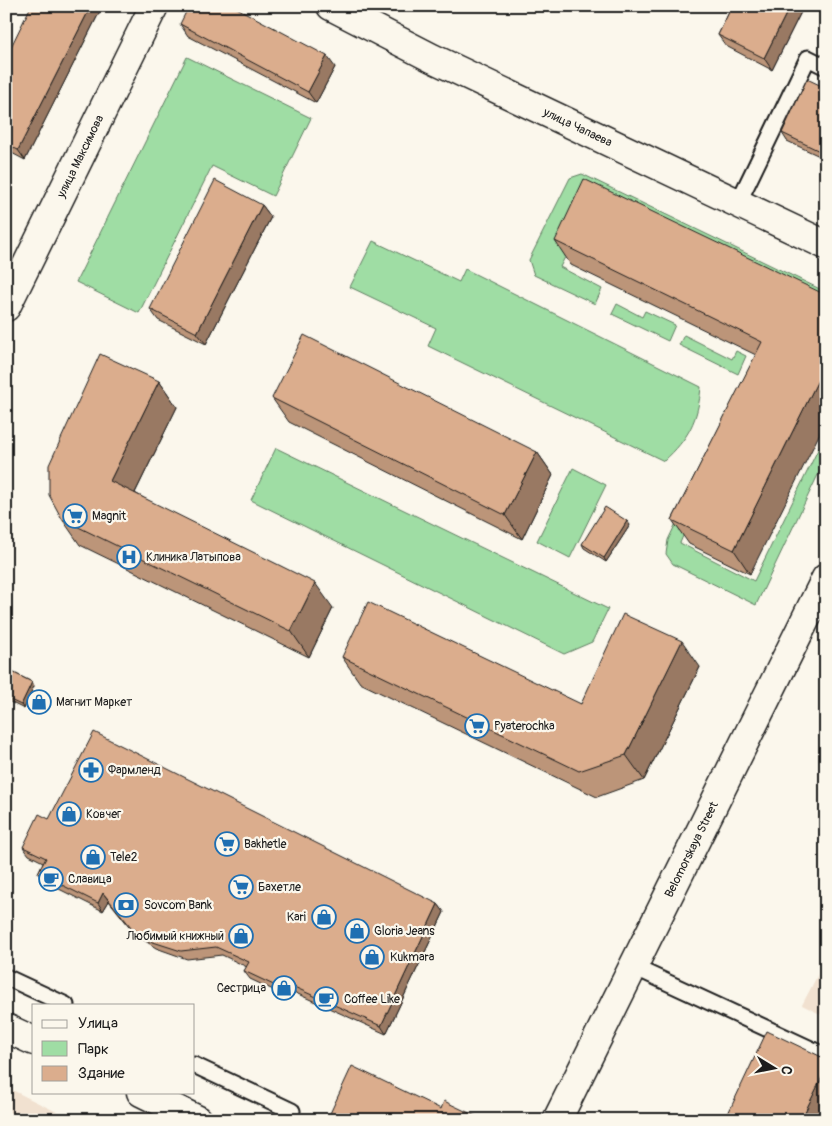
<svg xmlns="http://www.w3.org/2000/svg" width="832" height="1126" viewBox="0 0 832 1126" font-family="Pangolin,sans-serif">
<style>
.built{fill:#f1e1d0}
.green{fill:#9fdda4;stroke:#5e7c60}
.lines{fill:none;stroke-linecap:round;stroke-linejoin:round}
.service-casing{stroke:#1c1c1c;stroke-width:19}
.minor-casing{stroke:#1c1c1c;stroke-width:31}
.secondary-casing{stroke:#1c1c1c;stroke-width:31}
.primary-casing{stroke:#1c1c1c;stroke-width:31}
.service{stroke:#fbf7ec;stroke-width:15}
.minor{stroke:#fbf7ec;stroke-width:28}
.secondary{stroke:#fbf7ec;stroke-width:28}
.primary{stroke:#fbf7ec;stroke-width:28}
.wall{fill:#bc9579;stroke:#1c1c1c}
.shaded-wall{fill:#997963;stroke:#1c1c1c}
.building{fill:#dbad8d;stroke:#1c1c1c}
.labels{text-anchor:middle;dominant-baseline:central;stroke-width:4.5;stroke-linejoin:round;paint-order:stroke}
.street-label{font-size:12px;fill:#1c1c1c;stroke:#fbf7ec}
.poi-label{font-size:12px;fill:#1c1c1c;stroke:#fbf7ec;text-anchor:start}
</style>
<rect width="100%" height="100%" fill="#fbf7ec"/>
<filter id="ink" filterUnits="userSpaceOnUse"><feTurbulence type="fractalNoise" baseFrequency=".02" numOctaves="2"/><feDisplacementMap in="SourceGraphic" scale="10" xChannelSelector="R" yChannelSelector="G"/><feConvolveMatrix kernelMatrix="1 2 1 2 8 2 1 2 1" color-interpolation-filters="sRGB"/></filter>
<g filter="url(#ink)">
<g class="built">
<polygon points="826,959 826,1017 802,1005"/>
<polygon points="6,1087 73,1120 6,1120"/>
</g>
<g class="green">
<polygon points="187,57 311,118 273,196 212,166 139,313 76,282"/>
<polygon points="582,174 826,292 826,307 595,197 560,267 602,289 595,304 534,275 529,260 570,178"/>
<path d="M373,241L459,282L465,269L701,387C698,420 689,438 664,461L428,346L436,328L350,287Z"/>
<polygon points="617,304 642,317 645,311 675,325 668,341 612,314"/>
<polygon points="684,335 732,359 736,351 746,356 738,374 679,345"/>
<polygon points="826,433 826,458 756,605 673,564 666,554 668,540 688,498 697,503 680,543 754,581"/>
<polygon points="276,448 608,609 592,642 564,654 251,500"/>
<polygon points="573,468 606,485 570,558 537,541"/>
</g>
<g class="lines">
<g class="service-casing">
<g id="service">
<polyline points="738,203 808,58 826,67"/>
<polyline points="634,967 826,1056"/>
<polyline points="6,977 66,1005"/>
<polyline points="194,1065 292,1111 288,1120"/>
</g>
</g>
<g class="minor-casing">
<g id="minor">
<path id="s1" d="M331,6L432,58L826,245"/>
</g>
</g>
<g class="secondary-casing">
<g id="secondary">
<path id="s2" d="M6,307L154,6"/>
<path id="s3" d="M557,1120L826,578"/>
</g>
</g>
<g class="primary-casing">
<g id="primary">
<polyline points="6,1028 34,1041"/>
<polyline points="141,1092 198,1120"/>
</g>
</g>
<use href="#service" class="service"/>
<use href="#minor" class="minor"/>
<use href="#secondary" class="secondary"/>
<use href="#primary" class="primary"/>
</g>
<g class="wall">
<polygon points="732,6 804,6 772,70 726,46 718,35"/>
<polygon points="102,7 25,160 6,150 6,57"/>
<polygon points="180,24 335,67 316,103 188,36"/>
<polygon points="826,88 826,159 787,141 782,133"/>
<polygon points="262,205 271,217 206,344 158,320 150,309"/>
<polygon points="555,241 826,295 750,574 689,544 672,520 756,355 571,265"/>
<polygon points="159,381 177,407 135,493 333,608 309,657 80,545 62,519"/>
<polygon points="272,398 537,452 553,475 522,539 289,422"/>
<polygon points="630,525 606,562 584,548 582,544"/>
<polygon points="342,657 581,704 700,667 644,780 597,797 360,683"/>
<polygon points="6,669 32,682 34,686 24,709 6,700"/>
<polygon points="49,819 438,904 444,912 386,1034 289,990 286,996 250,979 244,971 247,967 222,955 187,959 156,948 136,935 109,901 103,911 43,881 38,873 43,862 29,855 23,847"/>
</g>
<g class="shaded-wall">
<polygon points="91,6 102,7 25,160 18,150"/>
<polygon points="790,6 804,6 772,70 764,58"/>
<polygon points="327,56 335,67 316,103 308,92"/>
<polygon points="262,205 271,217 206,344 197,333"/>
<polygon points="826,364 826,421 750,574 734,550"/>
<polygon points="159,381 177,407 128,507 110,481"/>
<polygon points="537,452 553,475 522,539 505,515"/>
<polygon points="627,521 630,525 606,562 604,558"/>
<polygon points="315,583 333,608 309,657 291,631"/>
<polygon points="682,641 700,667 644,780 626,755"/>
<polygon points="32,682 34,686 24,709 21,705"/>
<polygon points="103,893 109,901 103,911 98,903"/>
<polygon points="438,904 444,912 386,1034 381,1026"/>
<polygon points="283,982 289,990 286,996 280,988"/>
<polygon points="826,1069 826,1120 801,1120"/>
</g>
<g class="building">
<polygon points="31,6 91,6 18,150 6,144 6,57"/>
<polygon points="189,6 233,6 327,56 308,92 180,24"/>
<polygon points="732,6 790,6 764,58 718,35"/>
<polygon points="807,79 826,88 826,154 782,133"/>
<polygon points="584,179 826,295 826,364 734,550 672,520 762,342 555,241"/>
<polygon points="215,180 262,205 197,333 150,309"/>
<polygon points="304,335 537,452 505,515 272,398"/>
<polygon points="100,354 159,381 110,481 315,583 291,631 62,519 49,495 49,465"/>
<polygon points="605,507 627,521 604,558 582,544"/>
<polygon points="368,602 581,704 623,614 682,641 626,755 579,771 342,657"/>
<polygon points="6,669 32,682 21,705 6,698"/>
<polygon points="94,732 438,904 381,1026 283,982 280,988 244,971 249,962 216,947 181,951 150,941 131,927 103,893 98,903 38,873 46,858 23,847 39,814 49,819"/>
<polygon points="767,1031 826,1059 826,1069 801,1120 725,1120"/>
<polygon points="352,1066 441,1109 444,1101 484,1120 327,1120"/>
</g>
</g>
<defs>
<g id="supermarket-ring" transform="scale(1.25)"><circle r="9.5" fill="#fbf7ec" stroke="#1f6fb2" stroke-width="1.5"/><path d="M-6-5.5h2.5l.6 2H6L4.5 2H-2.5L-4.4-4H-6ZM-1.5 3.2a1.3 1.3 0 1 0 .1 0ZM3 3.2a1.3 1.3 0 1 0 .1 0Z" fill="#1f6fb2"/></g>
<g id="hospital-ring" transform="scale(1.25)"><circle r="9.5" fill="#fbf7ec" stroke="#1f6fb2" stroke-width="1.5"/><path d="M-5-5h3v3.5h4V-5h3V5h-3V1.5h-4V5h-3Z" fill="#1f6fb2"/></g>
<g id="shop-ring" transform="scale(1.25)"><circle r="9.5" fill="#fbf7ec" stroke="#1f6fb2" stroke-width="1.5"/><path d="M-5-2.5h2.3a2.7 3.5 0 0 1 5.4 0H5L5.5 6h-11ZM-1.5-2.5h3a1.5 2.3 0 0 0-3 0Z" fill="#1f6fb2"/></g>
<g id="pharmacy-ring" transform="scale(1.25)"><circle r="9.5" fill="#fbf7ec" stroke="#1f6fb2" stroke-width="1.5"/><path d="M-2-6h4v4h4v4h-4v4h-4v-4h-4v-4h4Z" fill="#1f6fb2"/></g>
<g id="cafe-ring" transform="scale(1.25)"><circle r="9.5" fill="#fbf7ec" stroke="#1f6fb2" stroke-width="1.5"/><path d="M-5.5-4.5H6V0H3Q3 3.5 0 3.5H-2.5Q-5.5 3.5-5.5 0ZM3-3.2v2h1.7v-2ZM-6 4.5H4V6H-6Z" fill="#1f6fb2"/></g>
<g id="bank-ring" transform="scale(1.25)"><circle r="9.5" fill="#fbf7ec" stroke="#1f6fb2" stroke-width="1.5"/><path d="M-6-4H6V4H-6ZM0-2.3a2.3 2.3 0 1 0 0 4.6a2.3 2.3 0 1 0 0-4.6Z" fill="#1f6fb2"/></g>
</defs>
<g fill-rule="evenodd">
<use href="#supermarket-ring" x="75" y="516"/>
<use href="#hospital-ring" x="129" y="557"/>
<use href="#shop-ring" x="39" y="702"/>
<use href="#supermarket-ring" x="477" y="726"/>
<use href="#pharmacy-ring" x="91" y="770"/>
<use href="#shop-ring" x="69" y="814"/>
<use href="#supermarket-ring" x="227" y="844"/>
<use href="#shop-ring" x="93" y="857"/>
<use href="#cafe-ring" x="51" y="879"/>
<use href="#supermarket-ring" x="241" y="887"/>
<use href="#bank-ring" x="126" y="905"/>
<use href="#shop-ring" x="324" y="917"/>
<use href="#shop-ring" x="357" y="931"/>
<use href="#shop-ring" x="241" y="936"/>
<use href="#shop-ring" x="372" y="957"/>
<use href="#shop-ring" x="284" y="988"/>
<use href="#cafe-ring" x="326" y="999"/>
</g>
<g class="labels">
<g class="street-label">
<text stroke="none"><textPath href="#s1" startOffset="275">улица Чапаева</textPath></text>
<text stroke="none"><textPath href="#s2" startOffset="168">улица Максимова</textPath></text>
<text stroke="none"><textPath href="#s3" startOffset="302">Belomorskaya Street</textPath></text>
</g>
<g class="poi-label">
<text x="92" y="516">Magnit</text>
<text x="146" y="557">Клиника Латыпова</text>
<text x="56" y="702">Магнит Маркет</text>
<text x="494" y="726">Pyaterochka</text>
<text x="108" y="770">Фармленд</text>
<text x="86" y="814">Ковчег</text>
<text x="244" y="844">Bakhetle</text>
<text x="110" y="857">Tele2</text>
<text x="68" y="879">Славица</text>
<text x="258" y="887">Бахетле</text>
<text x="144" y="905">Sovcom Bank</text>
<text x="306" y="917" text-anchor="end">Kari</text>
<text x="374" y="931">Gloria Jeans</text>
<text x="224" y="936" text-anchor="end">Любимый книжный</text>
<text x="390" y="957">Kukmara</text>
<text x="266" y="988" text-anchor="end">Сестрица</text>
<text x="344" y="999">Coffee Like</text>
</g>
</g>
<rect width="832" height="1126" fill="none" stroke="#fbf7ec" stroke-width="25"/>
<rect x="12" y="12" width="807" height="1101" fill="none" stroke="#1c1c1c" stroke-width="2" filter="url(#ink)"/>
<rect x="32" y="1004" width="162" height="90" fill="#fbf7ec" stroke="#a29f99"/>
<rect x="42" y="1020" width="25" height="8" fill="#fbf7ec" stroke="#a29f99"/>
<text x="78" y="1028" font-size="15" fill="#1c1c1c">Улица</text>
<rect x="42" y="1041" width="25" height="15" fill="#9fdda4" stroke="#a29f99"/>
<text x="78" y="1054" font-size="15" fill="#1c1c1c">Парк</text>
<rect x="42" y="1066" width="25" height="15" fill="#dbad8d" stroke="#a29f99"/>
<text x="78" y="1078" font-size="15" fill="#1c1c1c">Здание</text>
<g transform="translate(774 1068) rotate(100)" stroke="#fbf7ec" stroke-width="4" paint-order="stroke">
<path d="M0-4L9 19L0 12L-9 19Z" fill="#1c1c1c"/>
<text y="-8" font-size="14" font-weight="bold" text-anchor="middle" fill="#1c1c1c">С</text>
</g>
</svg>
